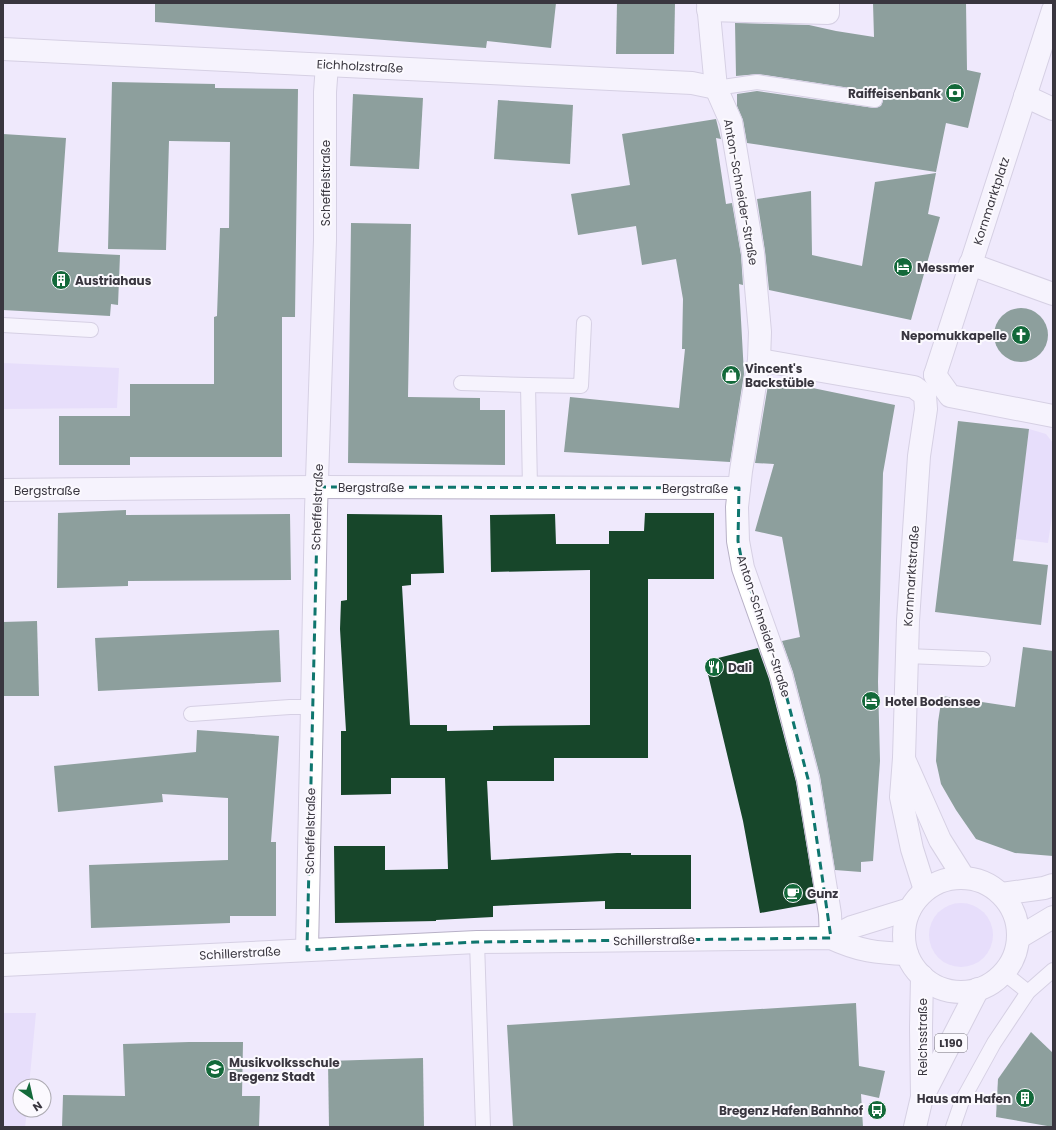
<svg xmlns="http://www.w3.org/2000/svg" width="1056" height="1130" viewBox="0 0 1056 1130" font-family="Poppins,sans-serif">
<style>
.green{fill:#ded0fa}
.building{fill:#17462a}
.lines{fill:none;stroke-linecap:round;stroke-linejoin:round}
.lane-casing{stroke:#b8b1c7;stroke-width:16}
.street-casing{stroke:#b8b1c7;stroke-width:24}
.primary-casing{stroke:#b8b1c7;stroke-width:24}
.lane{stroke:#fff;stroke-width:14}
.street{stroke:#fff;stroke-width:22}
.primary{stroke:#fff;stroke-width:22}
.marked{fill:none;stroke:#0f766e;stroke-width:3;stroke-dasharray:8 5;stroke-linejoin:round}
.labels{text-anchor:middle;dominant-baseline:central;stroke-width:4;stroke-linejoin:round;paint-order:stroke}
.shield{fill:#fbf9fe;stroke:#737078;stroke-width:1}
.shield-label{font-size:11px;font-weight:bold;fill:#39363f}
.street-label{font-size:12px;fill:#39363f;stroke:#fbf9fe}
.poi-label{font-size:12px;font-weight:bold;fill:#39363f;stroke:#fbf9fe;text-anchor:start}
</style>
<rect width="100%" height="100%" fill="#efe9fc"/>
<g class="green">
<polygon points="3,363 119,368 117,408 3,409"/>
<polygon points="1029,429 1046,434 1053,443 1053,509 1048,543 1015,539"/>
<circle cx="961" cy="935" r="32"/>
<polygon points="3,1013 36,1013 29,1086 20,1086 20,1110 27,1110 25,1127 3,1127"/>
</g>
<g class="building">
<polygon points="155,3 556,3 551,48 487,41 486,48 155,22"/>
<polygon points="617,3 675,3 674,54 616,54"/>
<polygon points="873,3 966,3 967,70 981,73 968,128 946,123 936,172 747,143 743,120 737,106 737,94 757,91 874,108 881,106 883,101 881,94 876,92 758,74 736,76 735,23 809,25 836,31 874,37"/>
<polygon points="112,82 215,84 215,88 298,89 295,317 282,317 282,457 130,457 130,465 59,465 59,416 130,416 130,384 214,384 214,317 217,316 220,228 229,228 230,142 169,141 166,250 108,249"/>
<polygon points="353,94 423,98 419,169 350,166"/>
<polygon points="498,100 573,105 570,164 494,159"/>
<polygon points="716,119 721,139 716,138 726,204 732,203 741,255 743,285 739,284 744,374 730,462 564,452 570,397 679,408 685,349 682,349 683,299 676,259 642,265 636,226 578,235 571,194 630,185 622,134"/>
<polygon points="3,134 66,138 58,252 120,255 118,305 111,304 110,316 3,310"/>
<polygon points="936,173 928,214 940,217 911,320 769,290 765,251 757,199 811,191 812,255 862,266 875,182"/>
<polygon points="351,223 411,224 408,397 480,398 480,410 505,410 505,465 348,463"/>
<circle cx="1021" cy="335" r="27"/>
<polygon points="769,379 895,405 883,473 878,682 880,761 873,861 861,862 861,872 835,870 820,776 793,672 782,641 800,637 782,537 755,531 774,464 755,463"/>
<polygon points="958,421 1029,429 1013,561 1048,565 1041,625 935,612"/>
<polygon points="126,510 126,515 290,514 291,580 128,581 128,586 57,588 58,513"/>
<polygon points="645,513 714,513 714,579 648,579 648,758 554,758 554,781 487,781 491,860 617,853 631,853 631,855 691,855 691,909 605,909 605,901 493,906 493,917 436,920 436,921 335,923 334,846 385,846 385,870 448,869 445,778 391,778 391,794 341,795 341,731 346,731 340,629 341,601 347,600 347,514 442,515 444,573 411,574 411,585 402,586 410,725 447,725 447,731 493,730 493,726 590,725 590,570 491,572 490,515 555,514 556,544 609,544 609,531 644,531"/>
<polygon points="37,621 39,696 3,696 3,622"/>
<polygon points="279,630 281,682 98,691 95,638"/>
<polygon points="1023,647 1053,651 1053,856 1015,853 976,839 956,810 941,784 936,761 938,722 942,696 1015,707"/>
<polygon points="758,648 769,679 796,782 816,903 760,913 743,821 706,666 716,668 718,658"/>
<polygon points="197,730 279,736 271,842 276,842 276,916 230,916 230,923 91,928 89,865 228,860 228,798 162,794 163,802 58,812 54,766 196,752"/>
<polygon points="856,1003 859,1066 885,1071 879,1098 861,1094 863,1127 513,1127 507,1025"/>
<polygon points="1031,1032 1053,1053 1053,1127 996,1117 998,1079"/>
<polygon points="189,1042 243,1042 242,1096 260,1096 259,1127 62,1127 63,1095 125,1096 123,1044"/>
<polygon points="423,1058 424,1127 329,1127 328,1061"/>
</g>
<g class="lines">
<g class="lane-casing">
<g id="lane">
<polyline points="716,88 757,82 875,100"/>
<polyline points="3,325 91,330"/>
<polyline points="461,383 528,385"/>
<polyline points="530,488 528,385 581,386 584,323"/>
<polyline points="906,656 983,659"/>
<polyline points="191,714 290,707 312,707"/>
<polyline points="477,942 483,1127"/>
<polyline points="1004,973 1028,992"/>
<polyline points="953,1127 962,1101 994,1043 1028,992 1053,970"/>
</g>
</g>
<g class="street-casing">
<g id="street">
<polyline points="708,3 716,88 731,122 753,253 760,332 759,360 741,471 737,507 738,541 743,568 781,675 808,779 830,914 831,938"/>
<polyline points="708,10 828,13 828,3"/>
<polyline points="3,49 692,83 716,88"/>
<polyline points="1025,96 1053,109"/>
<polyline points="970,264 1053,294"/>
<polyline points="759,360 914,387 925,395 926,409 919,456 908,621 904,758 901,797 912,849 925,890"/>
<polyline points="935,375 1053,10"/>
<polyline points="935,375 950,396 1053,416"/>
<polyline points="3,490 318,487 739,488"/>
<polyline points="904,759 940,840 964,878"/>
<polyline points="831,938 852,927 910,909"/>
<polyline points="307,950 316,510 325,240 325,92 327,65"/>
<path d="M3,965L477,942L831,938C859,951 877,953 907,954"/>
</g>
</g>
<g class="primary-casing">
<g id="primary">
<circle cx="961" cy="935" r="57"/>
<polyline points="1002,894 1044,888 1053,885"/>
<polyline points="1018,938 1053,917"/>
<polyline points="923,1096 978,989"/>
<polyline points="915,1127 922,1097 921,1028 922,976"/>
</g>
</g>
<use href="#lane" class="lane"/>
<use href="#street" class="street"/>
<use href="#primary" class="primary"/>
</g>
<path d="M0 0H1056V1130H0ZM318,487L739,488L738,541L743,568L781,675L808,779L831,938L477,942L307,950Z" fill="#efe9fc" fill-opacity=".55" fill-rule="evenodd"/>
<path class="marked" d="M318,487L739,488L738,541L743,568L781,675L808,779L831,938L477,942L307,950Z"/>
<defs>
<g id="bank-disc" transform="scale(1)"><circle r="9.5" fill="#13693a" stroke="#fbf9fe"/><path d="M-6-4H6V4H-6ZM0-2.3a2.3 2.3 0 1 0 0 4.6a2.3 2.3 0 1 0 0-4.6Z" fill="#fff"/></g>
<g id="hotel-disc" transform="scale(1)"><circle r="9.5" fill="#13693a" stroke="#fbf9fe"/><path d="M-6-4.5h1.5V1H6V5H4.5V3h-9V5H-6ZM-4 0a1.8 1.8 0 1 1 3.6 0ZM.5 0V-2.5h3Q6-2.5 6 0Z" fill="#fff"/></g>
<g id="building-disc" transform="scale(1)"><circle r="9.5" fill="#13693a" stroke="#fbf9fe"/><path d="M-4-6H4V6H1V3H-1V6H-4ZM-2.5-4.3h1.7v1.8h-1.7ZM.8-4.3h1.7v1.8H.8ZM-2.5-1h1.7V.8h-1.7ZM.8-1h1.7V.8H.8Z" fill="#fff"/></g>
<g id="church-disc" transform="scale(1)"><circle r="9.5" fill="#13693a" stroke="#fbf9fe"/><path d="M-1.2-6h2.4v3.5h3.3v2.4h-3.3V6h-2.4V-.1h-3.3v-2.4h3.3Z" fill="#fff"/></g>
<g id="shop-disc" transform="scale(1)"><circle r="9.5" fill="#13693a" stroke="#fbf9fe"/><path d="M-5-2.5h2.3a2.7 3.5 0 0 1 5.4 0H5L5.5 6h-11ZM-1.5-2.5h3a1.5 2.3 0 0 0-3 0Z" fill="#fff"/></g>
<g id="restaurant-disc" transform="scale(1)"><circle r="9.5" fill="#13693a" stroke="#fbf9fe"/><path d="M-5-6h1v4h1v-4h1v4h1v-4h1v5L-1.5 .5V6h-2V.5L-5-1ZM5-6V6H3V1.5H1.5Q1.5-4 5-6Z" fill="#fff"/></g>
<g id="cafe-disc" transform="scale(1)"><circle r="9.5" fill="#13693a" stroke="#fbf9fe"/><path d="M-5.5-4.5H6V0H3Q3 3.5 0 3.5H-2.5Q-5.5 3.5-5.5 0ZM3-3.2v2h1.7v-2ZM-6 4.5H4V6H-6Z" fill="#fff"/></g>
<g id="school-disc" transform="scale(1)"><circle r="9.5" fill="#13693a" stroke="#fbf9fe"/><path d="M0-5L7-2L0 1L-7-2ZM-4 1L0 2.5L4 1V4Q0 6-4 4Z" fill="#fff"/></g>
<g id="bus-disc" transform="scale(1)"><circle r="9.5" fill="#13693a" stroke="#fbf9fe"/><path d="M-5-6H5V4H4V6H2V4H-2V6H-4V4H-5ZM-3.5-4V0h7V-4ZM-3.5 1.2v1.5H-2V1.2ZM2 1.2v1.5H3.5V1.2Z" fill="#fff"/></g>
</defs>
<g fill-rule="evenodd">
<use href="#bank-disc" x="955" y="93"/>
<use href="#hotel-disc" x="903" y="267"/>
<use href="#building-disc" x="61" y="280"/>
<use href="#church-disc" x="1021" y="335"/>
<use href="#shop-disc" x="731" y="375"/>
<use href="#restaurant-disc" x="714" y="667"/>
<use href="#hotel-disc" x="871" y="701"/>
<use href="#cafe-disc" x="793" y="893"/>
<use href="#school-disc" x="215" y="1069"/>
<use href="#building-disc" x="1025" y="1098"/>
<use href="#bus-disc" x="877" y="1110"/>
</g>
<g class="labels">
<rect class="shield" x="935" y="1034" width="32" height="18" rx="3"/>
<g class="shield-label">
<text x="951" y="1043">L190</text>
</g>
<g class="street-label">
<text transform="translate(360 66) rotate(3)">Eichholzstraße</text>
<text transform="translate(325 183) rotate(-90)">Scheffelstraße</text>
<text transform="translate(741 192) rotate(80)">Anton-Schneider-Straße</text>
<text transform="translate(991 201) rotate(-72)">Kornmarktplatz</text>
<text x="371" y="487">Bergstraße</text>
<text x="695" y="488">Bergstraße</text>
<text x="47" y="490">Bergstraße</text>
<text transform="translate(317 507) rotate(-88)">Scheffelstraße</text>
<text transform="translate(911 576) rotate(-86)">Kornmarktstraße</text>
<text transform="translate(764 626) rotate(72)">Anton-Schneider-Straße</text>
<text transform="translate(310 831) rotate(-89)">Scheffelstraße</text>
<text transform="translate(654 940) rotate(-1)">Schillerstraße</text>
<text transform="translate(240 953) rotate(-3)">Schillerstraße</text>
<text transform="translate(922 1037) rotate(-90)">Reichsstraße</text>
</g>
<g class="poi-label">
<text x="941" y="93" text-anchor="end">Raiffeisenbank</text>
<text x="917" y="267">Messmer</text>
<text x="75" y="280">Austriahaus</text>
<text x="1007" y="335" text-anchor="end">Nepomukkapelle</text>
<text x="745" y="368">Vincent's<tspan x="745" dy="14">Backstüble</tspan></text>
<text x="728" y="667">Dali</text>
<text x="885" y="701">Hotel Bodensee</text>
<text x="807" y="893">Gunz</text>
<text x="229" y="1062">Musikvolksschule<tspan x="229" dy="14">Bregenz Stadt</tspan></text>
<text x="1011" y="1098" text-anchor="end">Haus am Hafen</text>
<text x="863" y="1110" text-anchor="end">Bregenz Hafen Bahnhof</text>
</g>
</g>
<rect width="1056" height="1130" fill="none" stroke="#39363f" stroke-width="8"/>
<g transform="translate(32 1098) rotate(146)"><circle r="19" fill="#fbf9fe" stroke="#adabb2"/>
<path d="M0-3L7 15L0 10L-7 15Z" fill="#13693a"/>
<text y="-6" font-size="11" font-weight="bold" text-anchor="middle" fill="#39363f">N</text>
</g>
</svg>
